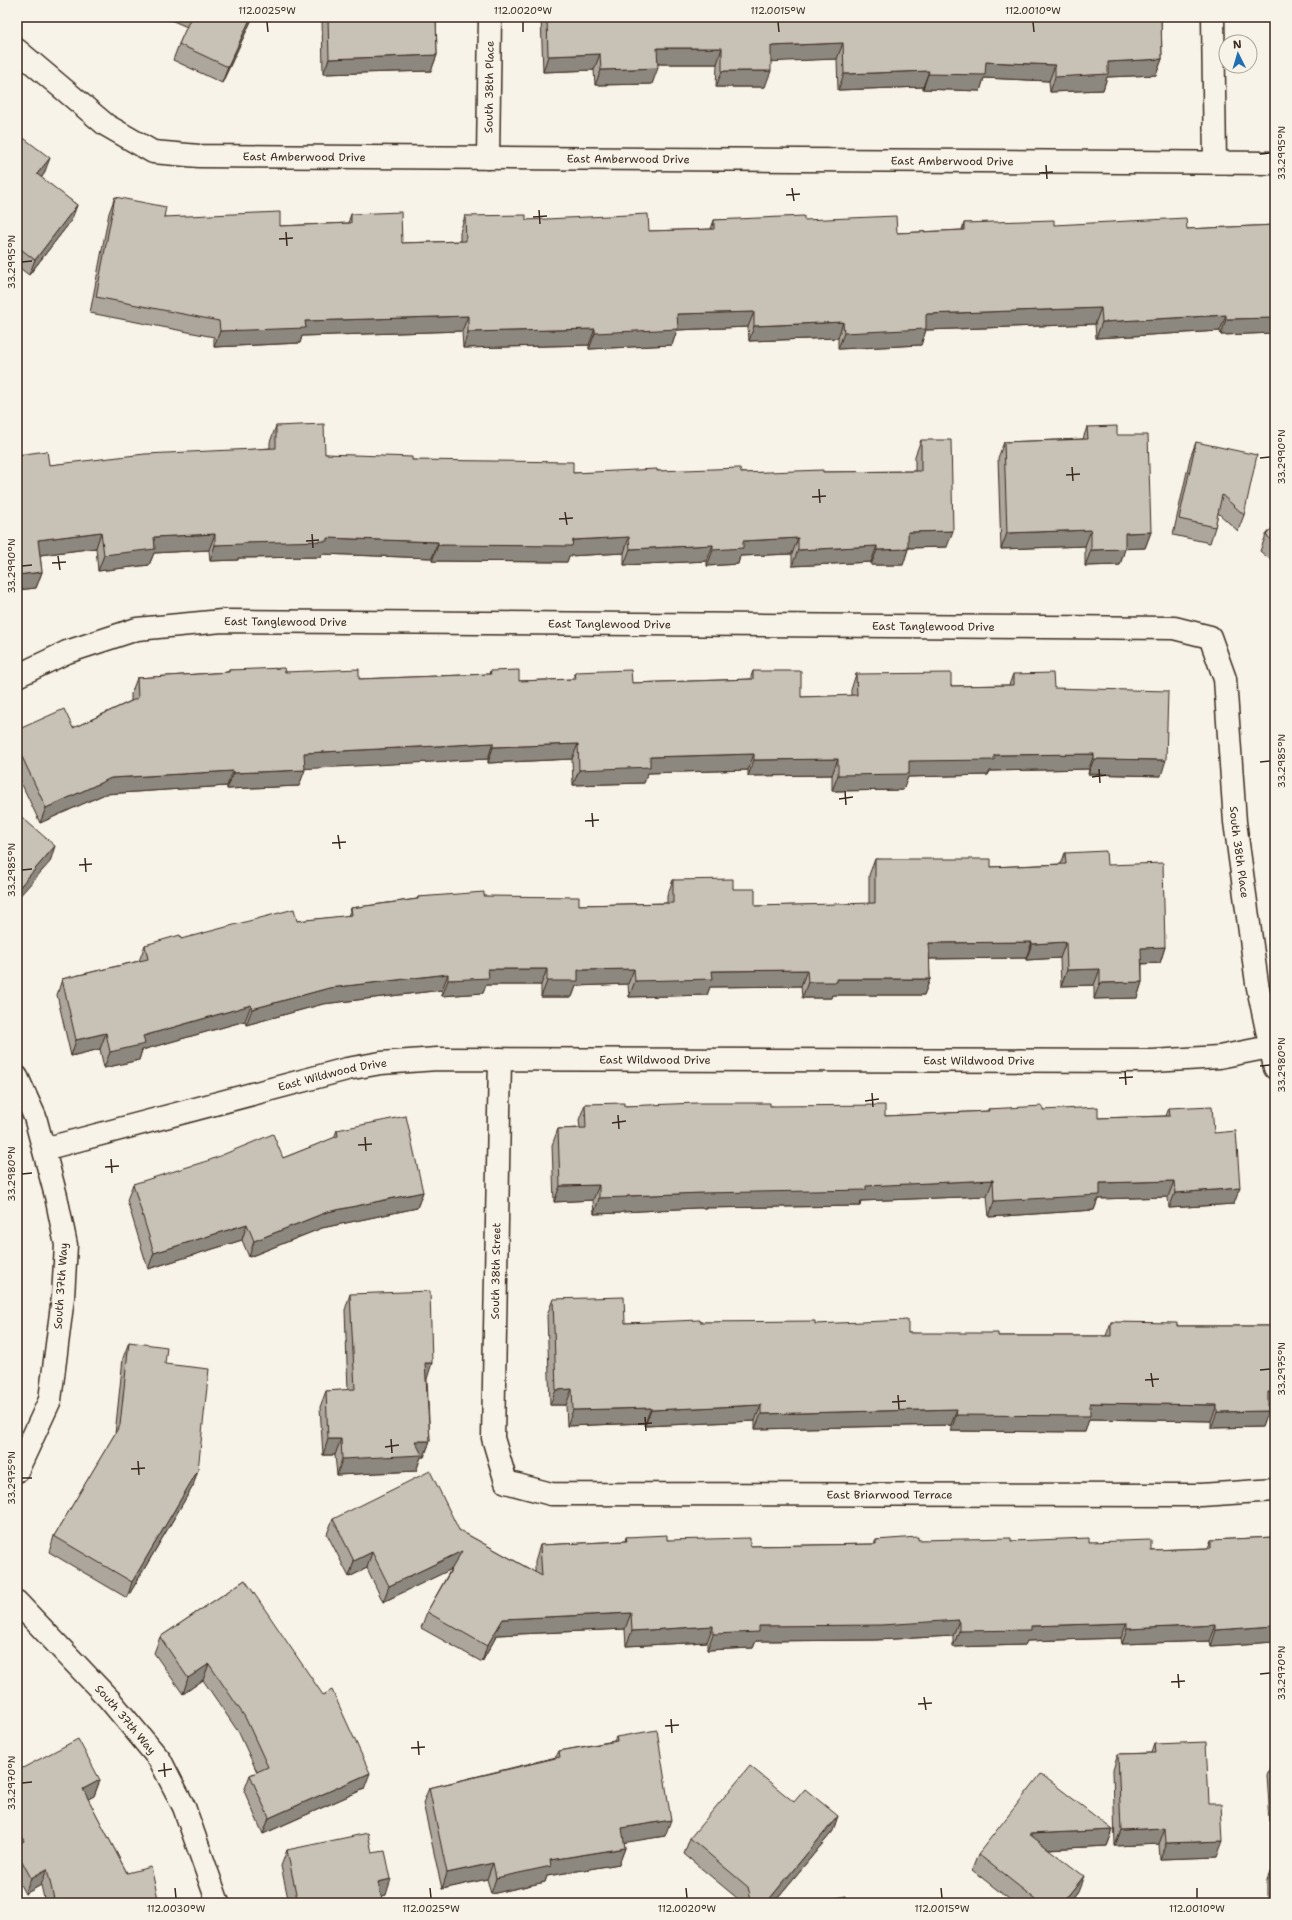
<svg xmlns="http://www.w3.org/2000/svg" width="1292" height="1920" viewBox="0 0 1292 1920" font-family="'Shantell Sans',sans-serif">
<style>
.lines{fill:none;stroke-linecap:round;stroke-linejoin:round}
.minor-casing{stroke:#3b2a1e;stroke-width:25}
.minor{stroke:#f7f3e8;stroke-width:22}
.wall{fill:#aca69d;stroke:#3b2a1e}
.shaded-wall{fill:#8c877f;stroke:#3b2a1e}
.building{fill:#c8c1b6;stroke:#3b2a1e}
.ticks{fill:none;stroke:#3b2a1e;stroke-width:1.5}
.labels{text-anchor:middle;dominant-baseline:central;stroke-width:3;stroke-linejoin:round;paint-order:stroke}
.street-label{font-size:11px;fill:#3b2a1e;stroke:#f7f3e8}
.neatline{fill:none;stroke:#3b2a1e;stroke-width:1.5}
.ticks-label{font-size:10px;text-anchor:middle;fill:#3b2a1e}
</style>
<rect width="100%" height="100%" fill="#f7f3e8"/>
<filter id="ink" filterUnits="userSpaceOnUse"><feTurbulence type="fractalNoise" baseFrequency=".025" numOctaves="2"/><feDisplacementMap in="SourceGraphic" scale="8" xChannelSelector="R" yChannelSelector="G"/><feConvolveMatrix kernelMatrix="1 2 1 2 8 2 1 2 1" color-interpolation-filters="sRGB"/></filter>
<g filter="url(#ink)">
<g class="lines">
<g class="minor-casing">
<g id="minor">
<polyline points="1213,17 1215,162"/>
<path id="s1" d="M17,50L106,125L153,152L199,156L1275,163"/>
<path id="s2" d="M488,158L490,17"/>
<path id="s3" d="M17,676L67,652L137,629L222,621L1174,628L1210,637L1225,679L1235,822L1257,983L1275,1068"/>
<path id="s4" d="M500,1059L493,1438L506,1482L551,1494L1201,1495L1275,1490"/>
<polyline points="17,1077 35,1117 56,1196 66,1245 63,1297 50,1400 17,1471"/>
<path id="s5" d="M44,1149L347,1069L381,1063L437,1059L1153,1061L1219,1057L1275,1046"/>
<path id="s6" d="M17,1602L109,1699L160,1760L184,1807L218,1903"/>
</g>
</g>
<use href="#minor" class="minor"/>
</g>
<g class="wall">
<polygon points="164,17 253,17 222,83 173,60 179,44 187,27"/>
<polygon points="322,17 436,17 437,55 431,71 323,74"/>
<polygon points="541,17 1161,17 1162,59 1156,75 1107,77 1103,90 1050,92 1049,81 984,78 980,91 923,89 923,87 838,90 837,59 771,61 765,87 716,87 717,64 658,64 652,84 595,85 594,70 543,72"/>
<polygon points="17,133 44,174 41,178 77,205 71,221 29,275 17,266"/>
<polygon points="115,197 164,217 280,226 348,223 351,214 402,243 460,241 460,232 465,216 526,220 649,231 711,229 714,220 804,220 897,233 962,230 964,223 1187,229 1275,225 1275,333 1221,335 1220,331 1096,338 1095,324 926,330 921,345 838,349 838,338 749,341 748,327 677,330 672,345 589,349 589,345 463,348 462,331 302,336 300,343 214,347 214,337 90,313 109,213"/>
<polygon points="276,426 325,454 412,460 573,473 657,471 741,473 823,472 915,471 915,456 921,440 947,547 908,548 908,549 903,565 871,565 871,562 792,566 792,554 740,556 738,564 707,566 707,561 624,565 624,553 569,556 567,562 432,561 432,558 322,554 321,557 238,558 238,560 210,561 209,550 154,553 149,565 98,571 96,548 40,555 42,572 36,588 17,590 17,455 49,465 270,448 270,442"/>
<polygon points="1087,427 1117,435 1151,532 1145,548 1125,548 1120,565 1085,566 1085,546 1001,549 998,458 1004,442 1083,439"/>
<polygon points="1196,442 1244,515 1238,531 1218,513 1215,527 1210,543 1173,535 1190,458"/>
<polygon points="1275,525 1275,564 1260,551 1266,535"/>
<polygon points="229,670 285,672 359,679 489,674 490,671 519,681 573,679 575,672 632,683 750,679 753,671 801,697 851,696 851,690 856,674 951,686 1009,685 1013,674 1054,688 1161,776 1088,774 1089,769 990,771 988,775 908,777 903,790 832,791 832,775 748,776 748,770 648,773 644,783 573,785 572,759 488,763 488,759 305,768 299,786 227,789 227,786 105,794 40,823 17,774 17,730 73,728 131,701 131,694 137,678 228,672"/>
<polygon points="1065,853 1107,865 1165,947 1160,963 1142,964 1142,982 1137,998 1094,999 1094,985 1061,986 1060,958 1026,960 1026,958 929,959 930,979 924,995 832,995 831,998 802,998 801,986 710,987 707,995 629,997 628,984 576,986 572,997 541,997 541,985 486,985 483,993 442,996 442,990 323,1004 246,1025 245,1021 142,1050 139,1060 104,1068 100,1049 71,1056 57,995 62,979 139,961 145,945 297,921 348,916 351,908 417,899 418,897 484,896 579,905 667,903 667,896 673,880 733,889 755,906 869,904 869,875 875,859 991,867 1061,864"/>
<polygon points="585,1104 624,1106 770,1106 885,1116 988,1111 988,1109 1043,1110 1098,1118 1166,1116 1169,1108 1214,1133 1234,1204 1169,1208 1168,1197 1098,1199 1094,1210 989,1217 987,1196 861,1201 860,1206 696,1208 622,1212 621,1213 594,1214 593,1200 554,1202 552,1145 558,1129 580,1128 579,1120"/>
<polygon points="337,1130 423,1192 417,1208 322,1228 249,1257 242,1240 148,1269 127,1200 133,1184 283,1158 334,1138"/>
<polygon points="350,1294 427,1379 430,1441 424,1457 421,1457 416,1471 337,1475 335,1455 323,1455 320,1407 326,1391 348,1390 345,1310"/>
<polygon points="553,1299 625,1323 700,1322 815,1324 908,1333 998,1336 1106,1336 1111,1322 1177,1326 1275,1326 1275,1408 1268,1408 1262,1427 1211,1428 1211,1421 1089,1419 1085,1432 951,1431 951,1425 755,1429 755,1421 645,1426 645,1423 567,1426 566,1405 550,1405 547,1315"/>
<polygon points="129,1342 165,1364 193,1486 127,1598 49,1552 54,1536 115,1434 123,1358"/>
<polygon points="333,1519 459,1530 535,1572 535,1561 540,1545 625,1541 626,1537 667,1540 750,1546 874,1544 876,1540 1011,1541 1089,1542 1151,1550 1208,1548 1211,1540 1275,1537 1275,1642 1211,1646 1210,1641 1122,1644 1121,1638 1027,1641 1025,1645 953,1647 953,1636 875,1640 756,1641 753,1648 707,1650 707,1642 626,1646 625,1629 497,1635 482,1662 421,1628 427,1612 451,1569 383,1602 367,1568 349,1577 327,1534"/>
<polygon points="245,1580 364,1789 263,1834 244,1791 250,1775 257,1772 239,1733 203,1680 183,1694 154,1653 160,1637"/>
<polygon points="616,1737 665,1836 624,1842 625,1848 619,1864 547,1876 545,1882 491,1894 487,1879 442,1889 423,1803 429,1788 556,1757 559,1751 614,1741"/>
<polygon points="1155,1744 1209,1803 1217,1857 1160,1859 1159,1844 1115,1846 1113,1770 1118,1754 1152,1753"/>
<polygon points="1273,1759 1275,1759 1275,1820 1270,1820 1267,1775"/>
<polygon points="17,1771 100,1780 94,1796 88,1799 127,1873 159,1903 45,1903 41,1885 25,1894 17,1879"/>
<polygon points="794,1802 833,1831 773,1903 743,1903 684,1854 690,1838"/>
<polygon points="1113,1830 1107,1846 1048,1849 1078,1891 1069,1903 1014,1903 972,1870 978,1854"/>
<polygon points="287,1850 372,1853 386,1895 381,1896 383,1903 289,1903 281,1866"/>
<polygon points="1274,1864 1275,1903 1268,1903 1268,1880"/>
</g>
<g class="shaded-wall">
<polygon points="251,17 253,17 222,83 228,67"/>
<polygon points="843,43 837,59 765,62 771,46"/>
<polygon points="657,48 722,48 717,64 652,64"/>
<polygon points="600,54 594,70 543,72 548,56"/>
<polygon points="437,55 431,71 323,74 329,59"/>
<polygon points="1162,59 1156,75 1107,77 1103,90 1050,92 1055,77 1108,62"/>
<polygon points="986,62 1055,65 1049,81 984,78 980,91 923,89 928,74"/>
<polygon points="658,68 652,84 595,85 601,70"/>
<polygon points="722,71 771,71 765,87 716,87"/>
<polygon points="929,71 923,87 838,90 844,74"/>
<polygon points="50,158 44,174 31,190 37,174"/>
<polygon points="77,205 71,221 29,275 35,260"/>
<polygon points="1101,308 1095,324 926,330 921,345 838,349 844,333 926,314"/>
<polygon points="754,312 748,327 677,330 672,345 589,349 595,333 677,314"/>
<polygon points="1226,315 1220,331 1096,338 1102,322"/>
<polygon points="468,316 462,331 302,336 300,343 214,347 220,331 305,321"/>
<polygon points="1275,318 1275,333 1221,335 1226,319"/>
<polygon points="843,322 838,338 749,341 754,326"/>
<polygon points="595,329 589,345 463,348 468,332"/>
<polygon points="1091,530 1085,546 1001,549 1007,533"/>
<polygon points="953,531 947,547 902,548 908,532"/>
<polygon points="101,532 96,548 32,556 38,540"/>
<polygon points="1151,532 1145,548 1119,549 1125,533"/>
<polygon points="215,534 209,550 154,553 149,565 98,571 104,555 154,537"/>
<polygon points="629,537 624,553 569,556 567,562 432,561 438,545 573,540"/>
<polygon points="327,538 438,542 432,558 322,554 321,557 238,558 238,560 210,561 215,545 243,543"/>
<polygon points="798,538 792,554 740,556 738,564 707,566 713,550 743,541"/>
<polygon points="713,545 707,561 624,565 630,549"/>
<polygon points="877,546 871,562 792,566 798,550"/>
<polygon points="908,549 903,565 871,565 877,550"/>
<polygon points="1125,549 1120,565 1085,566 1091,550"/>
<polygon points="42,572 36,588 17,590 17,575"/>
<polygon points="493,743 488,759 299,769 304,753"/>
<polygon points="578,744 572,759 488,763 493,747"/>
<polygon points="754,754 748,770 648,773 644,783 573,785 579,770 650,757"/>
<polygon points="1094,754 1089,769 990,771 988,775 908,777 903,790 832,791 838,775 909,761 994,755"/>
<polygon points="838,759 832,775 748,776 754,760"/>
<polygon points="1094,759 1166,760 1161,776 1088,774"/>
<polygon points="305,770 299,786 227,789 233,773"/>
<polygon points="233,771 227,786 105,794 40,823 46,808 111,778"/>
<polygon points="55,846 50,862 17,899 17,890"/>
<polygon points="1032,942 1026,958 923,959 929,943"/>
<polygon points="1066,942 1060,958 1026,960 1032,944"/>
<polygon points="1165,947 1160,963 1135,964 1141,948"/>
<polygon points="488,969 547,969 541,985 486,985 483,993 442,996 448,980"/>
<polygon points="634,969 628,984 576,986 572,997 541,997 547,981 578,970"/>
<polygon points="1100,969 1094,985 1061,986 1067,970"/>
<polygon points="807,970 801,986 710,987 707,995 629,997 635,981 712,971"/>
<polygon points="448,974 442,990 323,1004 246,1025 252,1009 329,988"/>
<polygon points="837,979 930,979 924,995 832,995 831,998 802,998 808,982"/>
<polygon points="1142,982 1137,998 1094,999 1100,983"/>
<polygon points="251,1005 245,1021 142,1050 139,1060 104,1068 110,1052 143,1036"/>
<polygon points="106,1033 100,1049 71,1056 76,1040"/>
<polygon points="993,1180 987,1196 861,1201 860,1206 696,1208 622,1212 621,1213 594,1214 599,1198 627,1196"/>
<polygon points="1174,1181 1168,1197 1098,1199 1094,1210 989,1217 994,1201 1100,1183"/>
<polygon points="599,1185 593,1200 554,1202 560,1186"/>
<polygon points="1240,1188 1234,1204 1169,1208 1175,1193"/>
<polygon points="423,1192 417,1208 322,1228 249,1257 254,1241 327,1212"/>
<polygon points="247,1224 242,1240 148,1269 154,1253"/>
<polygon points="425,1363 432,1363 427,1379 420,1379"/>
<polygon points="572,1389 566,1405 550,1405 556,1390"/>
<polygon points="1268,1392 1275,1392 1275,1408 1262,1408"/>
<polygon points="1090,1403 1217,1405 1211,1421 1089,1419 1085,1432 951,1431 956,1415"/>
<polygon points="761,1405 755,1421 645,1426 651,1410"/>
<polygon points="651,1408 645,1423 567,1426 573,1410"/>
<polygon points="957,1409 951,1425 755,1429 761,1414"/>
<polygon points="1268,1411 1262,1427 1211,1428 1217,1412"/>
<polygon points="328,1439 341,1439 335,1455 323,1455"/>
<polygon points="415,1441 430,1441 424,1457 421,1457 416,1471 337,1475 342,1459"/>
<polygon points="198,1470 193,1486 127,1598 132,1582"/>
<polygon points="462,1551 456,1567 383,1602 389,1586"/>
<polygon points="372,1552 367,1568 349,1577 354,1561"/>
<polygon points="631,1613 625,1629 497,1635 482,1662 487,1646 503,1619"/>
<polygon points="959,1620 953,1636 875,1640 756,1641 753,1648 707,1650 713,1634 759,1626"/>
<polygon points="1127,1623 1121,1638 1027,1641 1025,1645 953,1647 959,1631 1031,1626"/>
<polygon points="1216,1625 1210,1641 1122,1644 1127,1629"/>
<polygon points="713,1626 707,1642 626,1646 632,1631"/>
<polygon points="1275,1626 1275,1642 1211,1646 1216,1630"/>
<polygon points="209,1664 203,1680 183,1694 188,1678"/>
<polygon points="370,1773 364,1789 263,1834 269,1818"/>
<polygon points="100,1780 94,1796 77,1805 83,1789"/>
<polygon points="1275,1806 1275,1820 1270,1820"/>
<polygon points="838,1816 833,1831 773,1903 766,1903"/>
<polygon points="671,1820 665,1836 616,1844 622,1828"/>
<polygon points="1165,1828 1159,1844 1115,1846 1121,1830"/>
<polygon points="1113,1830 1107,1846 1023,1850 1029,1834"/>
<polygon points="1223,1841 1217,1857 1160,1859 1166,1843"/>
<polygon points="625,1848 619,1864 547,1876 545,1882 491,1894 496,1878 550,1860"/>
<polygon points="493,1863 487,1879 442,1889 447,1873"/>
<polygon points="47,1869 41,1885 25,1894 31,1878"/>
<polygon points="1084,1876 1078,1891 1069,1903 1062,1903"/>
<polygon points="391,1879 386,1895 373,1898 378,1882"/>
<polygon points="1273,1897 1275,1897 1275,1903 1271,1903"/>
</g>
<g class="building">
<polygon points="191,17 251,17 228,67 179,44"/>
<polygon points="328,17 436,17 437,55 329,59"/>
<polygon points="547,17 1161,17 1162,59 1108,62 1108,74 1055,77 1055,65 986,62 985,75 928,74 929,71 844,74 843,43 771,46 771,71 722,71 722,48 657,48 658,68 601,70 600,54 548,56"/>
<polygon points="17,133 50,158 37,174 77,205 35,260 17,246"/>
<polygon points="115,197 166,207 164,217 280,212 280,226 351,223 351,214 401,212 402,243 466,241 465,216 526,215 526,220 648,214 649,231 714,229 714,220 804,216 804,220 896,216 897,233 964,230 964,223 1054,220 1054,225 1186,218 1187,229 1275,225 1275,318 1226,319 1226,315 1102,322 1101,308 926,314 926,329 844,333 843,322 754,326 754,312 677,314 678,329 595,333 595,329 468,332 468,316 305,321 306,328 220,331 219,321 96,297"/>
<polygon points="324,424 325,454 412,457 412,460 573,462 573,473 657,469 657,471 740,468 741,473 823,470 823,472 921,471 921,440 951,440 953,531 908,532 908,549 877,550 877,546 798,550 798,538 743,541 743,548 713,550 713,545 630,549 629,537 573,540 572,546 438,545 438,542 327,538 327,541 243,543 243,544 215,545 215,534 154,537 155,549 104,555 101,532 38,540 42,572 17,575 17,455 47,451 49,465 145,454 276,448 276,426"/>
<polygon points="1117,426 1117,435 1148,435 1151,532 1125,533 1125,549 1091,550 1091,530 1007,533 1004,442 1088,439 1087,427"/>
<polygon points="1196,442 1257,455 1244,515 1222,495 1215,527 1179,519"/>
<polygon points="1275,525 1275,543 1266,535"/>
<polygon points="284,668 285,672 359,669 359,679 491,674 490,671 519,670 519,681 576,679 575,672 631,670 632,683 753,679 753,671 801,671 801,697 857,695 856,674 951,673 951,686 1013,685 1013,674 1053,673 1054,688 1168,691 1166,760 1094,759 1094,754 994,755 994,760 909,761 909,774 838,775 838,759 754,760 754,754 650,757 650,767 579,770 578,744 493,747 493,743 304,753 305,770 233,773 233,771 111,778 46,808 17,746 17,730 64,709 73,728 138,698 137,678 229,672 229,670"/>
<polygon points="17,813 55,846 17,890"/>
<polygon points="1106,851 1107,865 1163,863 1165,947 1141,948 1142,982 1100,983 1100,969 1067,970 1066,942 1032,944 1032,942 929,943 930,979 837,979 837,982 808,982 807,970 712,971 713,979 635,981 634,969 578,970 578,981 547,981 547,969 488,969 489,978 448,980 448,974 329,988 252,1009 251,1005 143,1036 145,1044 110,1052 106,1033 76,1040 62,979 148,959 145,945 180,935 181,939 294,909 297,921 352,915 351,908 418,899 418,897 484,892 484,896 579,897 579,905 673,903 673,880 733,879 733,889 755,889 755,906 875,903 875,859 991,859 991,867 1066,864 1065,853"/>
<polygon points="624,1103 624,1106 696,1103 770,1103 770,1106 885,1105 885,1116 989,1111 988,1109 1043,1106 1043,1110 1098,1107 1098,1118 1170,1116 1169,1108 1212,1106 1214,1133 1236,1131 1240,1188 1175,1193 1174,1181 1100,1183 1100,1195 994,1201 993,1180 866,1186 866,1190 702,1193 627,1196 627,1197 599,1198 599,1185 560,1186 558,1129 586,1128 585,1104"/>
<polygon points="406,1116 423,1192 327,1212 254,1241 247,1224 154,1253 133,1184 210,1160 273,1134 283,1158 338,1136 337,1130"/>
<polygon points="430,1291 432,1363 425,1363 430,1441 415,1441 422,1455 342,1459 341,1439 328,1439 326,1391 355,1389 350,1294"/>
<polygon points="624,1297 625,1323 700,1320 700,1322 815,1321 815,1324 908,1320 908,1333 998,1333 998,1336 1111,1336 1111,1322 1177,1323 1177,1326 1275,1326 1275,1392 1268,1392 1268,1411 1217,1412 1217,1405 1090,1403 1090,1416 956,1415 957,1409 761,1414 761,1405 651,1410 651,1408 573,1410 572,1389 556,1390 553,1299"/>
<polygon points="129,1342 167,1347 165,1364 209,1369 198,1470 132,1582 54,1536 120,1425"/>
<polygon points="430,1471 459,1530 542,1576 540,1545 627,1541 626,1537 667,1535 667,1540 750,1538 750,1546 876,1544 876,1540 918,1537 918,1540 1011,1538 1011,1541 1089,1538 1089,1542 1151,1540 1151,1550 1211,1548 1211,1540 1275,1537 1275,1626 1216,1630 1216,1625 1127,1629 1127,1623 1031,1626 1031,1630 959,1631 959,1620 881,1625 759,1626 759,1632 713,1634 713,1626 632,1631 631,1613 503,1619 487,1646 427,1612 462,1551 389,1586 372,1552 354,1561 333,1519"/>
<polygon points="245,1580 323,1695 332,1690 370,1773 269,1818 250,1775 268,1767 245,1717 209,1664 188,1678 160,1637"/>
<polygon points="657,1730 671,1820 622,1828 625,1848 550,1860 551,1866 496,1878 493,1863 447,1873 429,1788 560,1757 559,1751 617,1741 616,1737"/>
<polygon points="78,1739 100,1780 83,1789 127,1873 151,1867 159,1903 55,1903 47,1869 31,1878 17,1852 17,1845 24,1841 17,1827 17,1771"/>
<polygon points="1206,1742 1209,1803 1221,1803 1223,1841 1166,1843 1165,1828 1121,1830 1118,1754 1156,1753 1155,1744"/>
<polygon points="1273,1759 1275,1759 1275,1795"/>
<polygon points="750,1766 794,1802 805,1789 838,1816 766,1903 752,1903 748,1887 690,1838"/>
<polygon points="1041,1774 1113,1830 1029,1834 1084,1876 1062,1903 1040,1903 978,1854"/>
<polygon points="368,1833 372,1853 385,1851 391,1879 378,1882 383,1903 298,1903 287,1850"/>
<polygon points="1274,1864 1275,1864 1275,1897 1273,1897"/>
<polygon points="846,1896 847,1903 813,1903"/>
</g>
</g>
<path class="ticks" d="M267,22L268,32M523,22V32M778,22L779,32M1033,22L1034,32M1260,154L1270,153M1046,165L1047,179M1039,173L1053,172M792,188L794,201M786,195L800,194M539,210L540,224M533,217L547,216M286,232L287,246M279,239L293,238M22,262L32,261M1260,458L1270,457M1072,467L1073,481M1066,475L1080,474M819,489L820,503M812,497L826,496M565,512L567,525M559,519L573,518M312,534L313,548M306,541L319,540M58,556L60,570M52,563L66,562M22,566L32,565M1260,762L1270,761M1099,769L1100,783M1092,777L1106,775M845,791L846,805M839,799L853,797M592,813L593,827M585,821L599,820M338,835L340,849M332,843L346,842M85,858L86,872M79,865L92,864M22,870L32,869M1260,1066L1270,1065M1125,1071L1126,1085M1119,1078L1133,1077M872,1093L873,1107M865,1101L879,1099M618,1115L619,1129M612,1123L626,1121M365,1137L366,1151M358,1145L372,1144M111,1159L112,1173M105,1167L119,1166M22,1174L32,1173M1260,1370L1270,1369M1151,1373L1153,1387M1145,1380L1159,1379M898,1395L899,1409M892,1402L906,1401M645,1417L646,1431M638,1424L652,1423M391,1439L392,1453M385,1447L399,1445M138,1461L139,1475M131,1469L145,1468M22,1478H32M1178,1674L1179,1688M1260,1674L1270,1673M1171,1682L1185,1681M924,1697L926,1710M918,1704L932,1703M671,1719L672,1733M665,1726L679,1725M418,1741L419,1755M411,1748L425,1747M164,1763L165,1777M158,1771L172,1769M22,1783L32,1782M175,1888L176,1898M430,1888L431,1898M686,1888L687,1898M941,1888L942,1898M1197,1888V1898"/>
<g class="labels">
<g class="street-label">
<text stroke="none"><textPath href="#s2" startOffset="71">South 38th Place</textPath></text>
<text stroke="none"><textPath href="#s1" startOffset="322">East Amberwood Drive</textPath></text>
<text stroke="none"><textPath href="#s1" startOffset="646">East Amberwood Drive</textPath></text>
<text stroke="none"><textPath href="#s1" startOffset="970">East Amberwood Drive</textPath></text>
<text stroke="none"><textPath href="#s3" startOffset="278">East Tanglewood Drive</textPath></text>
<text stroke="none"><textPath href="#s3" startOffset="602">East Tanglewood Drive</textPath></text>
<text stroke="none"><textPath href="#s3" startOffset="926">East Tanglewood Drive</textPath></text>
<text stroke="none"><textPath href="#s3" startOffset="1422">South 38th Place</textPath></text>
<text stroke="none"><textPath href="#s5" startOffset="622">East Wildwood Drive</textPath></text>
<text stroke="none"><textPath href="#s5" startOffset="946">East Wildwood Drive</textPath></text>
<text stroke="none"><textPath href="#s5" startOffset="298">East Wildwood Drive</textPath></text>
<text transform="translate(496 1271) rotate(-89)">South 38th Street</text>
<text transform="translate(61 1286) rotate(-86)">South 37th Way</text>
<text stroke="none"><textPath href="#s4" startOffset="810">East Briarwood Terrace</textPath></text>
<text stroke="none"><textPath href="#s6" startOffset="160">South 37th Way</textPath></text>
</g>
</g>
<rect width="1292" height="1920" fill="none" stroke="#f7f3e8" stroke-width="44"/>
<g transform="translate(1238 54) rotate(355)"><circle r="19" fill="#f7f3e8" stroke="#aca397"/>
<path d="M0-3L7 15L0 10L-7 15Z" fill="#1f6fb2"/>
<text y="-6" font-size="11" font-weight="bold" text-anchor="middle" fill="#3b2a1e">N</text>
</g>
<rect x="22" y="22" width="1248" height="1876" class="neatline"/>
<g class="ticks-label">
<text x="267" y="14">112.0025°W</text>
<text x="523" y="14">112.0020°W</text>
<text x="778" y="14">112.0015°W</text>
<text x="1033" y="14">112.0010°W</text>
<text transform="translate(1281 153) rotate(-90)" y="4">33.2995°N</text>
<text transform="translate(11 262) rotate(-90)" y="4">33.2995°N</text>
<text transform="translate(1281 457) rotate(-90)" y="4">33.2990°N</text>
<text transform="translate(11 566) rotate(-90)" y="4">33.2990°N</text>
<text transform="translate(1281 761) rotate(-90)" y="4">33.2985°N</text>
<text transform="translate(11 870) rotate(-90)" y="4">33.2985°N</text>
<text transform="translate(1281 1065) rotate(-90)" y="4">33.2980°N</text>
<text transform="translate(11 1174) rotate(-90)" y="4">33.2980°N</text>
<text transform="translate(1281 1369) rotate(-90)" y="4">33.2975°N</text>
<text transform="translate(11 1478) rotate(-90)" y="4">33.2975°N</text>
<text transform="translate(1281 1673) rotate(-90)" y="4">33.2970°N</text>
<text transform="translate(11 1783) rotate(-90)" y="4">33.2970°N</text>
<text x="176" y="1912">112.0030°W</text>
<text x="431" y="1912">112.0025°W</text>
<text x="687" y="1912">112.0020°W</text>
<text x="942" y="1912">112.0015°W</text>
<text x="1197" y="1912">112.0010°W</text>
</g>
</svg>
